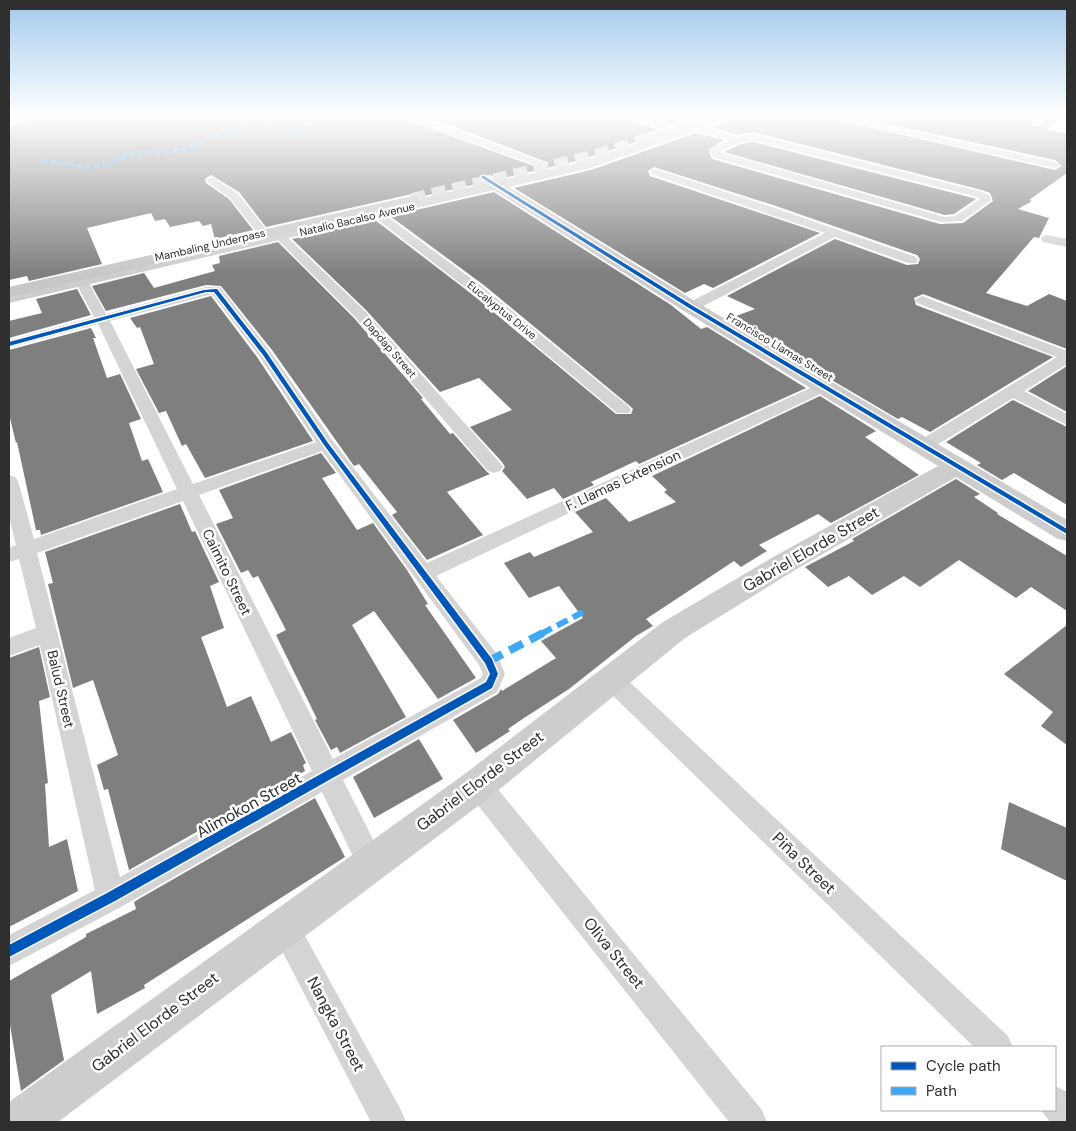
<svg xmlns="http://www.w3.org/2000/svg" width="1076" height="1131" viewBox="0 0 1076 1131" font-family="'DM Sans',sans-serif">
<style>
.building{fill:#7f7f7f}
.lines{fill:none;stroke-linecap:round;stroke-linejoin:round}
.primary-tunnel{stroke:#d5d5d5;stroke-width:14;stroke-dasharray:14 7;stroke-linecap:butt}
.street{fill:#d4d4d4;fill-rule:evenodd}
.secondary{fill:#cdcdcd;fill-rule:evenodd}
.primary{fill:#c7c7c7;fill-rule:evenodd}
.quiet-far2{stroke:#3fa9f5;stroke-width:3;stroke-dasharray:6 3;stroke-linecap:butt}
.quiet-far1{stroke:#3fa9f5;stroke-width:6;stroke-dasharray:12 6;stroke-linecap:butt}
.quiet{stroke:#3fa9f5;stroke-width:8;stroke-dasharray:15 8;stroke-linecap:butt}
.cycleway-casing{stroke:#fff;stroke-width:3}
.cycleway{fill:#0057b8;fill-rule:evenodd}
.labels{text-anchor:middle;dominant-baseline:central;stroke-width:5;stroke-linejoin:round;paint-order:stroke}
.far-street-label{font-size:11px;fill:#2f2f2f;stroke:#fff}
.street-label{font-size:14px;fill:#2f2f2f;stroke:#fff}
.near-street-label{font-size:16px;fill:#2f2f2f;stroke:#fff}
</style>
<rect width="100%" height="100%" fill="#fff"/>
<g class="building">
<polygon points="31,116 396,116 542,169 549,163 453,126 421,116 624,116 657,130 647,133 645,139 581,160 499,179 490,175 484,176 480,180 481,183 419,197 412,194 266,227 239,192 211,175 205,179 206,183 229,199 253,230 215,239 211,224 203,226 199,221 170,227 165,219 155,221 151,213 87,228 102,264 29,281 27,276 9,280 9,127 28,121"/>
<polygon points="652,116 692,116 671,124"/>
<polygon points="739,116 819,116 1055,170 1062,166 1055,160 851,116 1035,116 1031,120 1033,126 1040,126 1052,116 1066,116 1045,129 1067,134 1067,173 1029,200 1032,201 1018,209 1049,218 1039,238 1034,237 986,293 1027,306 1049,294 1067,301 1067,349 923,294 914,298 916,305 1053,357 930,432 902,417 898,419 728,319 755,309 727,296 835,239 907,265 918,264 920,259 917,255 773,205 654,167 648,171 650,176 820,233 713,288 704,284 685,293 514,188 591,170 696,133 724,140 708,150 712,159 940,224 963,223 993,201 990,193 982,190 753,132 737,135 711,127"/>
<polygon points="753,142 973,198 976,199 954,214 945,215 724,152 741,144"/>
<polygon points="494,192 671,305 701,329 707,327 806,388 639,464 636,461 591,482 594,485 563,499 554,488 527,499 502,471 505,467 502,462 470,427 512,410 479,378 440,392 366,310 292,239 375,220 473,295 616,414 631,414 633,409 630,406 485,286 390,216"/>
<polygon points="278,242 354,318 423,398 421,399 450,434 453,433 487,472 490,474 447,492 483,535 427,560 392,515 397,512 359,464 354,466 272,350 221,286 206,285 106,311 92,286 144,273 154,288 215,271 212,265 220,263 219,256"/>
<polygon points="77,289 91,315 9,338 9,321 42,313 36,299"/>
<polygon points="211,296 257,357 313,441 205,478 186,444 182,446 166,411 159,413 136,369 154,364 140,327 137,328 130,318"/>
<polygon points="91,328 96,338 93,338 107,378 120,374 141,419 129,423 142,461 148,459 163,492 41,535 40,530 36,530 17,442 16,443 9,414 9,350"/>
<polygon points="1067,366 1067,412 1028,391"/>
<polygon points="820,396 876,431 865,437 919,475 831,523 818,514 759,545 767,551 741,567 734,561 646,619 653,626 636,636 569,689 524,718 508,729 510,731 476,753 453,720 498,694 501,689 502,691 556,658 541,641 583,618 559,586 529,598 504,563 530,552 534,557 593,532 575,512 606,498 629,522 676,502 664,492 667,490 652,476"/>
<polygon points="1013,400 1067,427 1067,505 1014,473 1002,480 977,465 981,463 946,442"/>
<polygon points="321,453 336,473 322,478 357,530 373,523 407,570 428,604 425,605 476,678 438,699 374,611 352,625 406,717 340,753 337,747 331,750 315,720 317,719 276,635 286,630 258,576 253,578 248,570 241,573 216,524 233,518 219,490"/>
<polygon points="956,479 980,494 974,497 998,513 997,514 1067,556 1067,611 1031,587 1016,598 959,560 920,587 904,576 872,595 849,576 828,587 805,567 854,541 852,539"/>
<polygon points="180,504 192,532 195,531 219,582 210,586 224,628 201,637 227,707 251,696 271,742 291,732 306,763 303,765 305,771 129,870 108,789 104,790 97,765 118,755 93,680 73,688 48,584 53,583 45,552"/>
<polygon points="1067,625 1067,745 1041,726 1053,712 1004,674"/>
<polygon points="39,647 50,697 39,701 48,783 45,784 49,847 67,839 78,891 9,927 9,658"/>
<polygon points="419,739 443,779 374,818 353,777"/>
<polygon points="315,798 345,857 144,985 145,988 97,1014 91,971 51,995 64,1060 21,1091 9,1019 9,981 86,937 86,934 136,909 134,902 137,900"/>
<polygon points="1009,802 1067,828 1067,881 1001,849"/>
</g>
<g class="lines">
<polyline class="primary-tunnel" points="412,200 597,156 653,138"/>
<g class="street">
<polygon points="398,116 413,116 452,128 547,164 542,167 538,166"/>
<polygon points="821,116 840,116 1055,162 1060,165 1055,168"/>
<polygon points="1039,116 1050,116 1039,124 1033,124 1033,120"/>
<path d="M697,125L737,137L753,134L982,192L989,195L991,200L962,221L941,222L713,157L709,151L711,149L729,140L694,130V126ZM753,140L974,196L980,199L955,216L945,217L719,152L740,142Z"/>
<polygon points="655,169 772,207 916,257 918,260 916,263 908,263 835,237 696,310 686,310 684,307 686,304 825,233 651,174 650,172"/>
<polygon points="212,177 238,194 265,228 263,230 255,230 230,198 208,182 207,180"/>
<polygon points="377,211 381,212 484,288 629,407 631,410 629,413 617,413 474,294 373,216 371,214 373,212"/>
<polygon points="280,232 284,234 365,311 500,463 503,467 500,471 494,473 488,471 355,317 274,236 276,234"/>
<polygon points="1047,235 1067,239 1067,247 1043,242 1041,239 1043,236"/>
<path d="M81,277L86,278L106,314L206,287H220L270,351L332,440L427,563L819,384H829L832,387L829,390L436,576L497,654L505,674L497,692L343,780L385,863L381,873L371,877L361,873L322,792L121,907L9,966V935L95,890L40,645L9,656V638L36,628L19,559L9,562V548L16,545L9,517V475L15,477L18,481L34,539L177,489L98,324L9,348V340L94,317L75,281ZM212,294L259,356L316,442L193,484L110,321ZM322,451L479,665L483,674L481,678L333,759L199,495ZM183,501L312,771L120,877L37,553Z"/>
<polygon points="922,296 1067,351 1067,364 1024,391 1067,414 1067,425 1013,398 929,450 923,451 917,450 914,446 917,442 1057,357 917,303 915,300"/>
<polygon points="611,669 619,672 1008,1036 1013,1047 974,1047 603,686 600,679 603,672"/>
<polygon points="478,773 487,776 762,1110 767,1122 729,1122 469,794 465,785 469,776"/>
<polygon points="284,911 294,916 401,1110 406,1122 371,1122 269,926 274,916"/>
<polygon points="1055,1086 1067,1092 1067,1122 1050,1122 1041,1110 1055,1110"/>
</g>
<g class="secondary">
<polygon points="29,116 27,119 9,125 9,117"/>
<polygon points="626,116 645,116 669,124 671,127 665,131"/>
<polygon points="718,116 737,116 591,168 509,187 698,303 1067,520 1067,541 1058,539 956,477 795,570 685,638 490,797 58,1122 9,1122 9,1102 466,773 663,622 775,556 938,466 684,311 494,190 9,303 9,293 484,184 482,181 484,178 489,177 499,181 582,162"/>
</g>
<g class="primary">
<polygon points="699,116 717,116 658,141 648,141 647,138 648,135"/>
<polygon points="412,196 417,197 419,200 417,203 9,297 9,287"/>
</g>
<g class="quiet-far2">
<polyline points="254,116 245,122 261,123 297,132"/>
<polyline points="267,116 313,125"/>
<polyline points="41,160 93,168 137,152 171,152 189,148 245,122"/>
</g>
<polyline class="quiet-far1" points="541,634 583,612"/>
<polyline class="quiet" points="489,661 543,633"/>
<g class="cycleway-casing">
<g id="cycleway">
<polygon points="482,176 484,176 693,306 1067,529 1067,534 689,308 482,178"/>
<polygon points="215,289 217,289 267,353 328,443 492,659 498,674 492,688 115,901 9,957 9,945 107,893 486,682 490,674 485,663 324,445 263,355 214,292 206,292 9,346 9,342 204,290"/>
</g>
</g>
<use href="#cycleway" class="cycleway"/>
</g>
<linearGradient id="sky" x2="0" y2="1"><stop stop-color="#a3c9eb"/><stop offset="0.42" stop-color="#fff"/><stop offset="1" stop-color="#fff" stop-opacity="0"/></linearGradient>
<rect width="1076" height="275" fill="url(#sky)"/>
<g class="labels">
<g class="far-street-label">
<text transform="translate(357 219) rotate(-13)">Natalio Bacalso Avenue</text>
<text transform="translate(210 245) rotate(-13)">Mambaling Underpass</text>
<text transform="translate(502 310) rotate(39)">Eucalyptus Drive</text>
<text transform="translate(780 347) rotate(31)">Francisco Llamas Street</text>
<text transform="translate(390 348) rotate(49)">Dapdap Street</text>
</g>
<g class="street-label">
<text transform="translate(623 480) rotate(-25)">F. Llamas Extension</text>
<text transform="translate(227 572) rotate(64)">Caimito Street</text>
<text transform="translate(61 689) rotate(77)">Balud Street</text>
</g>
<g class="near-street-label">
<text transform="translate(811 549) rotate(-30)">Gabriel Elorde Street</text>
<text transform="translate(480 781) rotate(-37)">Gabriel Elorde Street</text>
<text transform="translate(249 805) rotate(-29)">Alimokon Street</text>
<text transform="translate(804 863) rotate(44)">Piña Street</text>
<text transform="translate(614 953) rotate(51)">Oliva Street</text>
<text transform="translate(155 1022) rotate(-37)">Gabriel Elorde Street</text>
<text transform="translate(336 1024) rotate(62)">Nangka Street</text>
</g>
</g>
<rect width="1076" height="1131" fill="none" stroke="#2f2f2f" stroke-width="20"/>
<rect x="881" y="1046" width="175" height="65" fill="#ffffff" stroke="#acacac"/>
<rect x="891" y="1062" width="25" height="8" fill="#0057b8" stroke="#acacac"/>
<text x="926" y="1071" font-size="15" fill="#2f2f2f">Cycle path</text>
<rect x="891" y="1087" width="25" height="8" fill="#3fa9f5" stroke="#acacac"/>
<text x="926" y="1096" font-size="15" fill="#2f2f2f">Path</text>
</svg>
